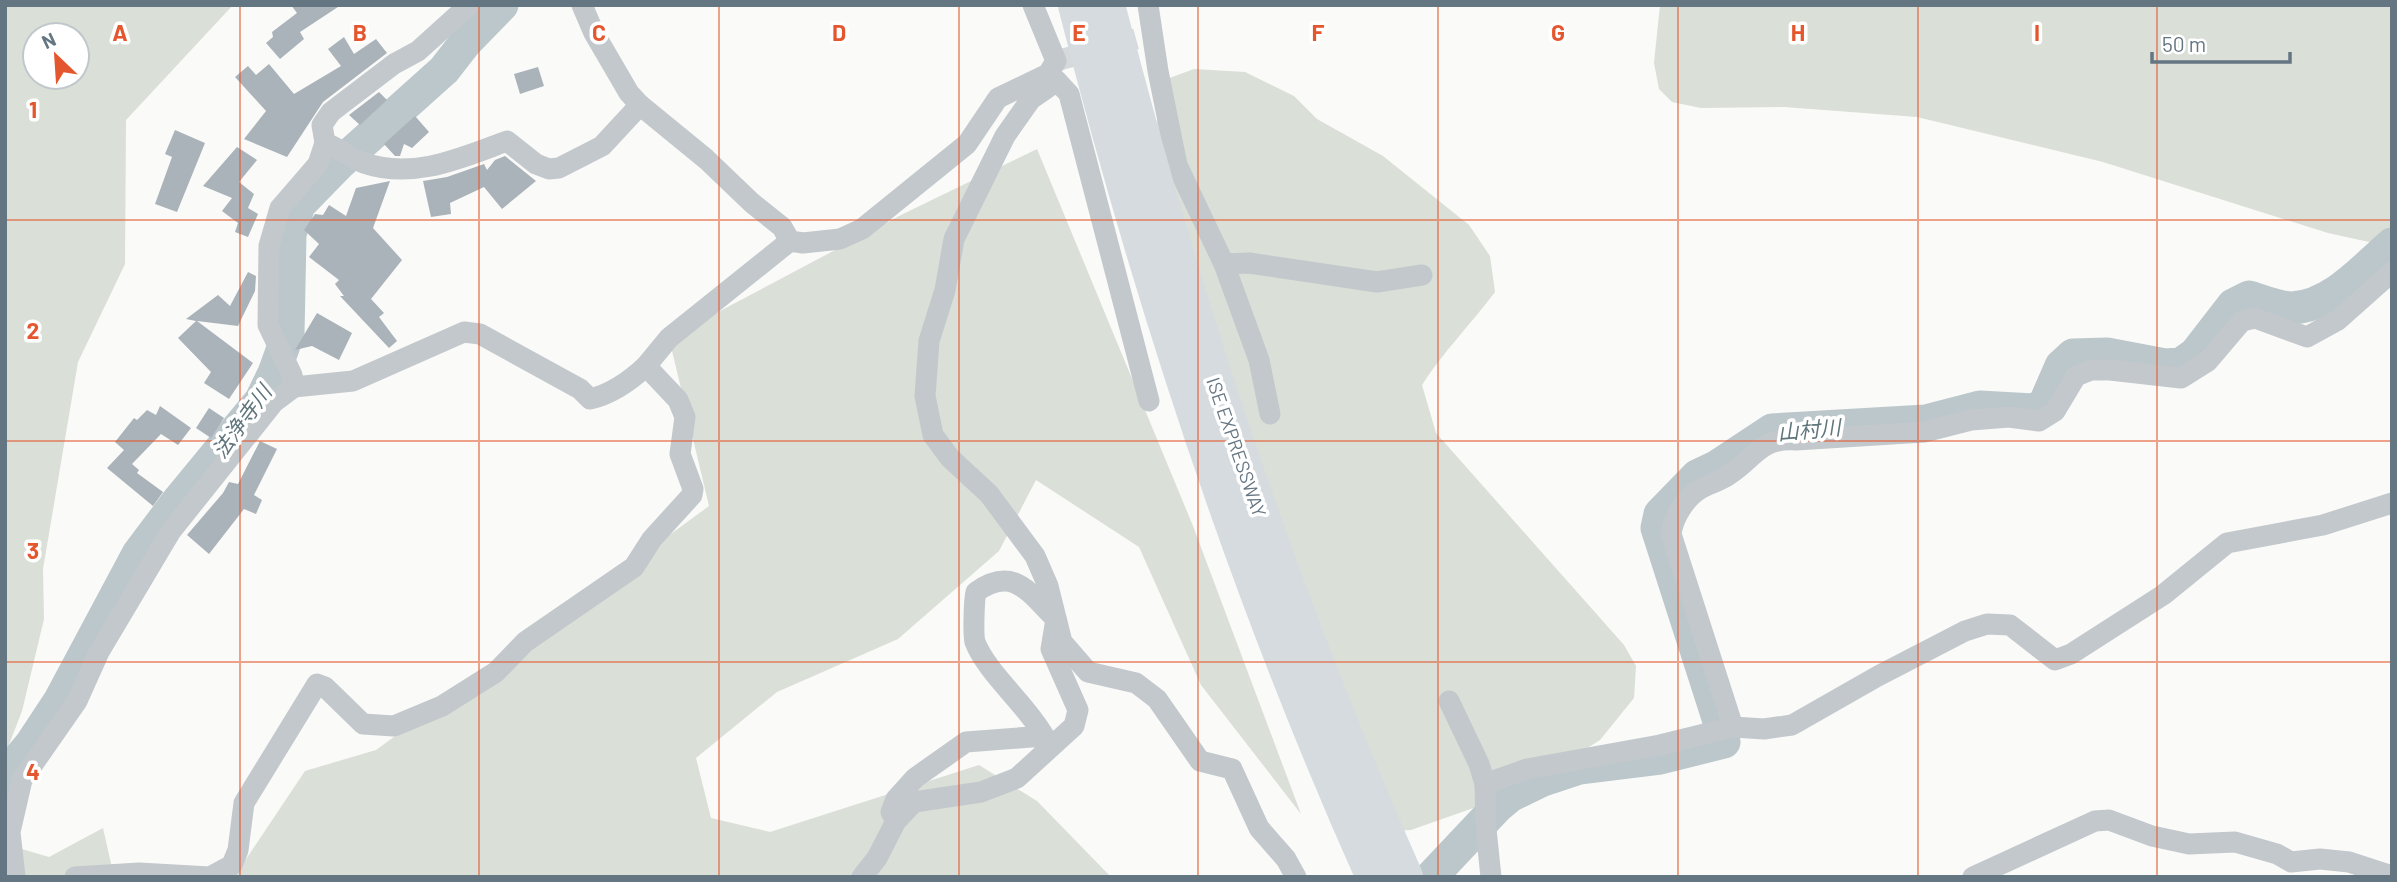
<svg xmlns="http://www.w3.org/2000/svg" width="2397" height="882" viewBox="0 0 2397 882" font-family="Barlow,'Noto Sans JP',sans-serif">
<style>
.green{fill:#dadfd7;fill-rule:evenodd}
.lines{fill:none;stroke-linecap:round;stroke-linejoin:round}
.river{stroke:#bbc7cb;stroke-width:33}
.building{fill:#aab3b9}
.street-tunnel{stroke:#d5d9db;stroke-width:21;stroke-dasharray:21 10;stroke-linecap:butt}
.street{stroke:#c3c8cc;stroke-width:21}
.highway{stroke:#d6dbdf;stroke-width:38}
.grid{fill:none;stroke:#e4572e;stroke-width:2;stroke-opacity:0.55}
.labels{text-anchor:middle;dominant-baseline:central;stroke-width:7;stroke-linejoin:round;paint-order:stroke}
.street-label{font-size:19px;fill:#657683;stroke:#fff}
.water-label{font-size:21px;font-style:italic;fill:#60757c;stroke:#fff}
.grid-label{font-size:23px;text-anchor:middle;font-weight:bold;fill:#e4572e;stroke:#fff;stroke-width:7;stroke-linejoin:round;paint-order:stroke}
</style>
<rect width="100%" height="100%" fill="#fafaf8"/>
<g class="green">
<path d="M5,5H233L126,120L125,264L78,362L43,569L44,619L22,711L5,755ZM35,35H77V77H35Z"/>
<polygon points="1660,5 2392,5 2392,247 2328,233 2103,162 1917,117 1784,107 1701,108 1672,102 1659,89 1654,63"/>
<path d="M1194,69L1245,72L1294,96L1317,119L1383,156L1469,225L1490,256L1495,292C1471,324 1443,352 1422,385L1436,433L1624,645L1636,666L1634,698L1600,740L1550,772L1479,806L1411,830L1359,833L1157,169V114L1167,79Z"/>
<polygon points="1037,149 1193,526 1301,814 1201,685 1139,547 1036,480 999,551 898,639 777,692 696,758 711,818 770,832 979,765 1037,801 1111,877 234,877 305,771 376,750 709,506 669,338 903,214"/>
<polygon points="103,828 114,877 5,877 5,844 49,857"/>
</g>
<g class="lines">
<g class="river">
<polyline points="5,782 16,762 31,744 60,700 138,554 177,502 261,400 274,373 288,334 290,234 299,205 339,164 444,70 465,43 502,5"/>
<path d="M1431,877L1498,806L1510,796L1543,780L1579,768L1660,758L1724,742L1718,718L1657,528L1660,514L1697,476L1716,467L1772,430L1926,421L1980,407L2033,410L2044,405L2061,366L2073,355L2107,354L2165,365L2181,364L2195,354L2233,305L2249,297C2262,301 2278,308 2292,308C2332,306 2363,269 2392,244"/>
</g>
</g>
<g class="building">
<polygon points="291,5 341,5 300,32 304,39 280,59 266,43 273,37 272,32 297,13"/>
<polygon points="344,37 354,54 376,39 387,53 323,102 287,157 244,139 266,111 235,77 248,66 256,75 269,64 294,94 341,66 328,49"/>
<polygon points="538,67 544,86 520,94 514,74"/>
<polygon points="379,92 387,100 360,125 349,115"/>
<polygon points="415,116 429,132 412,148 404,144 400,156 395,156 384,144"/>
<polygon points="175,130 205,143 177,212 155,204 172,157 165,154"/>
<polygon points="237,147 257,160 239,182 254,194 248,208 258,214 248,237 235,232 238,223 222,211 232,198 203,186"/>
<polygon points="505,156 536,181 502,209 484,187 450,203 451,214 431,217 423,181 447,177 484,164 487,170 495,160"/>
<polygon points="390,181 373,228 402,260 371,299 384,313 379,317 397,341 389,348 340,296 344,296 335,284 339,280 309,257 319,244 304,230 315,214 323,215 329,205 346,216 356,188"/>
<polygon points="248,272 256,276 255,291 238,326 197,321 253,363 229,399 204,383 211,372 178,338 196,321 186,319 218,295 230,306"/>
<polygon points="317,313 352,333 339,360 312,346 295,350"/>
<polygon points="160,406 191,428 178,445 161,434 132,464 139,470 137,473 163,492 153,506 107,468 124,450 115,442 134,418 137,420 147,410 156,415"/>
<polygon points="209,408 224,418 211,438 196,428"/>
<polygon points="260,441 277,449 254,495 262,500 256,514 244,509 209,554 187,535 223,493 229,482 238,484"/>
</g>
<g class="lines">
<polyline class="street-tunnel" points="1056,61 1139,38"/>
<g class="street">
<polyline points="582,5 594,33 629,93 640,105 706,159 752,203 782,227 790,241 803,243 840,239 862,229 967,144 998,98 1048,74 1056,61 1033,5"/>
<polyline points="1148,5 1158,71 1177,165 1224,264 1259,360 1270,414"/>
<polyline points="1048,74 1057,81 1031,99 1005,136 954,239 945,290 929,341 925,396 933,435 950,458 989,494 1035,556 1048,586 1062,642 1088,672 1136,683 1157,699 1200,761 1232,769 1259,828 1286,859 1296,877"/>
<polyline points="1057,81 1069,94 1149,401"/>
<path d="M325,143C339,148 350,158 364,163C413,180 461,158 507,141L536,164L549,169L559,168L602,146L640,105"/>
<polyline points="1224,264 1249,263 1377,282 1422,275"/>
<path d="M294,387L353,381L464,332L480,334L580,389L590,399C612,394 630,381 646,366"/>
<polyline points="1449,701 1479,764 1485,784 1486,829 1491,877"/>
<path d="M1733,727L1671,534C1673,518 1685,498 1700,489C1710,483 1721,481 1730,474C1756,457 1759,438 1796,440L1924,432L1971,420L2009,417L2039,421L2055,411L2076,376L2091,370H2110L2181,378L2208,361L2242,321L2255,318L2307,337L2338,320L2392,272"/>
<polyline points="1485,784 1527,769 1660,745 1733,727 1764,729 1792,725 1878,676 1965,631 1987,624 2010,625 2055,660 2071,654 2163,595 2227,543 2323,525 2392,503"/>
<polyline points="15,877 10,832 22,780 77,701 99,652 171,531 274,402 294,387 292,375 268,325 269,246 280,208 318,164 325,143 322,125 331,112 394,64 418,51 469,5"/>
<polyline points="75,877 139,873 210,877 232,865 238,850 244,803 317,684 325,687 363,724 394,726 442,706 496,672 525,642 634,567 652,539 692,495 693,489 680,454 685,417 678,400 646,366 669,338 790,241"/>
<path d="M862,877L877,858L896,821L914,802L981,792L1017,778L1074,726L1078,710L1051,649L1056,619C1029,593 1014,565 976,592C974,600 973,635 975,642C987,673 1026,704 1044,736L966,742L915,778L896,799L891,812L896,821"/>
<polyline points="1973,877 2095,821 2109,820 2152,836 2189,844 2235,842 2277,854 2291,862 2320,859 2349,862 2392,876"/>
</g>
<g class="highway">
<path d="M1077,5C1153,303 1249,596 1375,877"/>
<path d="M1106,5C1182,303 1279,596 1404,877"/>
</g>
</g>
<path class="grid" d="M240,5V877M479,5V877M719,5V877M959,5V877M1198,5V877M1438,5V877M1678,5V877M1918,5V877M2157,5V877M5,220H2392M5,441H2392M5,662H2392"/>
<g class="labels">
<g class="street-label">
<text transform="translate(1237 447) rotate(71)">ISE EXPRESSWAY</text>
</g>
<g class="water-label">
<text transform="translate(241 421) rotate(-54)">法浄寺川</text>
<text transform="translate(1809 429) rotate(-5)">山村川</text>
</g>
</g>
<g class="grid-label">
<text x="120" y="41">A</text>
<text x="360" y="41">B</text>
<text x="599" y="41">C</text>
<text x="839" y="41">D</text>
<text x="1079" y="41">E</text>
<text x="1318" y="41">F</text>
<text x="1558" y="41">G</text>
<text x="1798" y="41">H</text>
<text x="2037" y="41">I</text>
<text x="33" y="118">1</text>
<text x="33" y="339">2</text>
<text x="33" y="559">3</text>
<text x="33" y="780">4</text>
</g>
<rect width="2397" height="882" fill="none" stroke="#657683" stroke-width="14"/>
<g transform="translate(56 56) rotate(335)"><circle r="33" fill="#ffffff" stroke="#c1c8cd" stroke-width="2"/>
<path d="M0-5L12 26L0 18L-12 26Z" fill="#e4572e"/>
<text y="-10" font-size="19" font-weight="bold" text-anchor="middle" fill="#657683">N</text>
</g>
<path d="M2152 52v10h138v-10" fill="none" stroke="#657683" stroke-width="3.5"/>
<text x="2162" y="52" font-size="21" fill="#657683" stroke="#ffffff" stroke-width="5" paint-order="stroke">50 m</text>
</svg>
